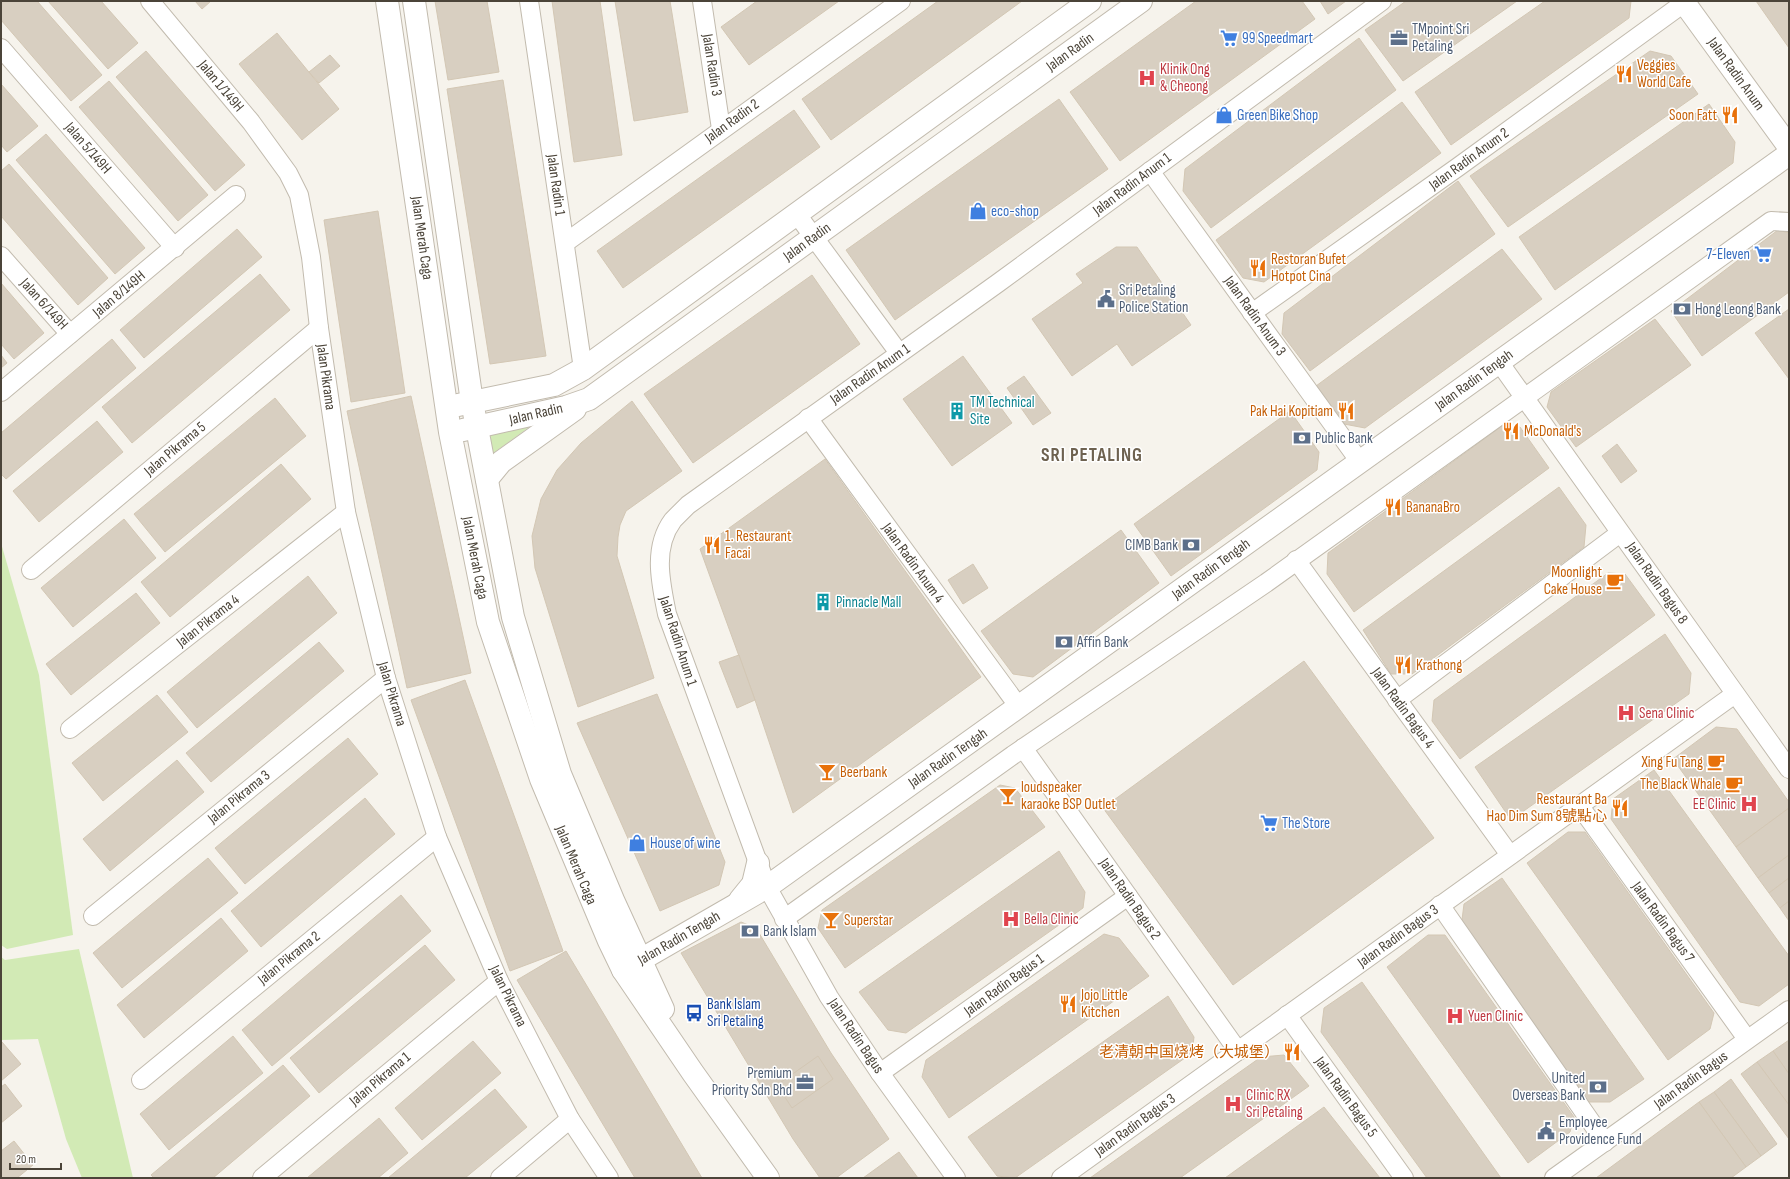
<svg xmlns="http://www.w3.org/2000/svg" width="1790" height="1179" viewBox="0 0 1790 1179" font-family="'Sofia Sans Condensed','Noto Sans SC',sans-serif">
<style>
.green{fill:#d2eab5}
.building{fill:#d8cfc1;stroke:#d3c7b4}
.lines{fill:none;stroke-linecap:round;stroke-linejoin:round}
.minor-casing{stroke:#c2bbae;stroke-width:20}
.tertiary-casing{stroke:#c2bbae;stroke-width:24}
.minor{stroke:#fff;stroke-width:18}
.tertiary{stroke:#fff;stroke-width:22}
.labels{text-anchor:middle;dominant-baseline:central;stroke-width:3;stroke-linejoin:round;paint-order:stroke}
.service-label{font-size:15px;fill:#4e5e75;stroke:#fff;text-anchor:start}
.shop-label{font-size:15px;fill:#366cbe;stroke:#fff;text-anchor:start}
.street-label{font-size:15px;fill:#4b4439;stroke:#fff}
.food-label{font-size:15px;fill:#c56008;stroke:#fff;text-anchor:start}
.health-label{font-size:15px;fill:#be3a42;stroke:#fff;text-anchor:start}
.culture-label{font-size:15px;fill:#0d838f;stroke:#fff;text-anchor:start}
.transit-label{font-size:15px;fill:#164399;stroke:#fff;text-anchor:start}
.district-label{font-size:19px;font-weight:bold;letter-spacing:1px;fill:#6e6250;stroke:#fff}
</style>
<rect width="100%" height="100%" fill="#f6f3ec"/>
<g class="green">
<polygon points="543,417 488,457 481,428"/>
<polygon points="1,543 39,675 73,935 7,949 1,945"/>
<polygon points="79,949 133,1178 82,1178 66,1139 38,1039 1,1040 1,957 5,960"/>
</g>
<g class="building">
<polygon points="1,1 37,1 102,75 71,101 1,20"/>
<polygon points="48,1 101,1 138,43 108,69"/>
<polygon points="195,1 211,1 202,9"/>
<polygon points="435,1 487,1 499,72 448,80"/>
<polygon points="552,1 600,1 622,155 574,162"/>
<polygon points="615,1 670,1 688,112 634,121"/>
<polygon points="757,1 839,1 749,65 721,27"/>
<polygon points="938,1 1022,1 831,140 802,99"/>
<polygon points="1196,1 1302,1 1315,19 1120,161 1070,92"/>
<polygon points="1320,1 1346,1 1328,14"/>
<polygon points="1406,1 1517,1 1403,81 1365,30"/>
<polygon points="1545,1 1631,1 1629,18 1451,145 1415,92"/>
<polygon points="1756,1 1789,1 1789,48"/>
<polygon points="277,33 339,109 302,140 239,64"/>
<polygon points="1359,38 1396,90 1211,228 1183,191 1185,169"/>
<polygon points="146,51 245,165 215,191 116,77"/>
<polygon points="1650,51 1671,56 1698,94 1508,227 1470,176"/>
<polygon points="330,55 340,66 319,83 309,72"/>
<polygon points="503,80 546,356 490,364 447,89"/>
<polygon points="109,81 208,195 178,221 79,107"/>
<polygon points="1,84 38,126 7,152 1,145"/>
<polygon points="1059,99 1108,169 895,320 846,250"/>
<polygon points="1402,102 1441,153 1264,282 1243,278 1216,240"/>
<polygon points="1709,104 1735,142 1733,163 1555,290 1519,237"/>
<polygon points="794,110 820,147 623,288 597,251"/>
<polygon points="46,134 145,248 115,274 16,160"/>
<polygon points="9,164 108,278 78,305 1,216 1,171"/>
<polygon points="1458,181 1495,234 1310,371 1282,334 1284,313"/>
<polygon points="378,211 405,393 351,402 324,220"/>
<polygon points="237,229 262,257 144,358 120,330"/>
<polygon points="1778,230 1789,233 1789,292 1702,356 1671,311"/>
<polygon points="1116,247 1137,247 1191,325 1132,366 1117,344 1072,376 1032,319 1083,283 1076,274"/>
<polygon points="1502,249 1542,299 1365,428 1344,424 1316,386"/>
<polygon points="260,274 290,310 132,443 102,407"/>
<polygon points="812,275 860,344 693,463 644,394"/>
<polygon points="1,283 44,333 14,359 1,344"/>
<polygon points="1789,309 1789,379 1755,333"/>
<polygon points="1655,319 1691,365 1576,447 1547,407 1551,392"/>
<polygon points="112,339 136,368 6,479 1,474 1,433"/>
<polygon points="1,355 7,363 1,368"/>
<polygon points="963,356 1012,423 952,466 903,399"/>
<polygon points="1024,376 1051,413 1033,425 1007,388"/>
<polygon points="411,396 471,673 407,688 347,411"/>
<polygon points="275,398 306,436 165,552 134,514"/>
<polygon points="632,401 682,471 626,511 620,525 618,537 617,556 654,678 578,707 535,568 532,536 541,499 557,470 581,443"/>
<polygon points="1290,411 1319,452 1317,470 1171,576 1134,524"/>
<polygon points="97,421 123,452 39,522 13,491"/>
<polygon points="1502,426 1520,427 1549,468 1354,612 1327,574 1328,553"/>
<polygon points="1617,444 1637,471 1621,483 1602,456"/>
<polygon points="825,459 981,677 793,813 755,700 700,549"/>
<polygon points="281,464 311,499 170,617 141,582"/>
<polygon points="1559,487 1586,525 1584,547 1412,674 1391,674 1363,630"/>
<polygon points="124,519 156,558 73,627 41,588"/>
<polygon points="1121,530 1159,583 1033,677 1013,674 981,631"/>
<polygon points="973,564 988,588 963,604 948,580"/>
<polygon points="1608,573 1625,574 1655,615 1460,759 1432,721 1434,700"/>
<polygon points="308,576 337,613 197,728 167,692"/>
<polygon points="136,593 160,623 71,695 46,664"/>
<polygon points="1665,634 1691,673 1689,694 1511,820 1475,767"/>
<polygon points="319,642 344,671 211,782 186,753"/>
<polygon points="739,655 755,700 737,708 719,662"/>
<polygon points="1304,661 1434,838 1233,985 1103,808"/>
<polygon points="465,680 563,951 510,971 411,700"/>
<polygon points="657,694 725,862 719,885 660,911 577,723"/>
<polygon points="157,695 188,732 103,801 72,763"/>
<polygon points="1716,727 1737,729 1789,802 1789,808 1736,847 1673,759"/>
<polygon points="348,738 378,774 245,884 215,848"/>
<polygon points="177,760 204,792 110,871 83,839"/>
<polygon points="1654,770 1789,956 1789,984 1759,1006 1740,1002 1611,819 1613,799"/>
<polygon points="1000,785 1015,788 1045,827 845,968 818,928 822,910"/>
<polygon points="365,798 395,834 261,947 231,911"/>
<polygon points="1789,808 1789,855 1758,878 1736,847"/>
<polygon points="1568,832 1585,832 1714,1013 1710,1029 1668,1060 1527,863"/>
<polygon points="1059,851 1085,892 1083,908 906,1033 888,1030 859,992"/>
<polygon points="1789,855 1789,878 1769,893 1758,878"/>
<polygon points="208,858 238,893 122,988 93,953"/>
<polygon points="1502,878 1644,1079 1610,1102 1587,1102 1461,928 1464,904"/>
<polygon points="1789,878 1789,901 1780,908 1769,893"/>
<polygon points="401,895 431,931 272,1066 242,1030"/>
<polygon points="1789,901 1789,921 1780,908"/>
<polygon points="221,918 248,951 144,1038 117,1005"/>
<polygon points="741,922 756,928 831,1053 889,1139 836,1178 820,1178 793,1139 681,953"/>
<polygon points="1104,934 1119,938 1149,976 949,1118 922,1077 926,1060"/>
<polygon points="1428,935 1445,935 1574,1117 1570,1132 1528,1163 1387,967"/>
<polygon points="425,945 455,980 319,1093 290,1058"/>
<polygon points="566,951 702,1178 635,1178 517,980"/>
<polygon points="1362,982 1501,1178 1427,1178 1321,1032 1324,1008"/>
<polygon points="1168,996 1194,1037 1192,1053 1015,1178 997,1176 968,1137"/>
<polygon points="233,1036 263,1073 169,1150 140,1114"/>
<polygon points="1789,1040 1789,1074 1773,1051"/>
<polygon points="473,1041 501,1073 422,1140 395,1108"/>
<polygon points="2,1042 21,1064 1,1081 1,1043"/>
<polygon points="1773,1051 1789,1074 1789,1105 1757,1062"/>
<polygon points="1284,1055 1309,1086 1180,1178 1090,1178 1261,1057"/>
<polygon points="818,1056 833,1079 792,1108 777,1085"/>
<polygon points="1757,1062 1789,1105 1789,1139 1741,1074"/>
<polygon points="283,1065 310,1096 213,1178 154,1178 151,1175"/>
<polygon points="1731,1079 1777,1144 1761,1156 1714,1092"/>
<polygon points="5,1084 22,1106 1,1123 1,1087"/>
<polygon points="495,1089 527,1127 465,1178 388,1178"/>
<polygon points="1714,1092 1761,1156 1746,1167 1699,1102"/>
<polygon points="1699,1102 1746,1167 1731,1178 1596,1178"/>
<polygon points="1324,1107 1380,1178 1225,1178"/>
<polygon points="379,1118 408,1153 378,1178 307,1178"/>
<polygon points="14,1141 33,1165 17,1178 1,1178 1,1151"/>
<polygon points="899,1152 918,1178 863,1178"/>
</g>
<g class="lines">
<g class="minor-casing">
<g id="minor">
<polyline points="150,1 251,122 288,173 299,195 311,257 319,328 346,512 386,678 437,837 499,981 570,1119 609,1178"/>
<polyline points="529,1 583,369"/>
<polyline points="702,1 721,129"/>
<polyline points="1,48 175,248"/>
<polyline points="1150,171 1360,462"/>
<polyline points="796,213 899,353"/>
<polyline points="565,243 901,1"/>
<polyline points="1,256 70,334"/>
<polyline points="1252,313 1458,167 1684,3"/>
<polyline points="1499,362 1789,769"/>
<polyline points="1,392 236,195"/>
<polyline points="808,418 1019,707"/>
<polyline points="1296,560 1510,855"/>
<polyline points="31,570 319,328"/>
<polyline points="1397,700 1620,533"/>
<polyline points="70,729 346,512"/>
<polyline points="1023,748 1238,1051"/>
<polyline points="1579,805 1747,1039"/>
<polyline points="1440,905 1605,1142"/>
<polyline points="93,916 386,678"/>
<polyline points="784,919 1013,755 1266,583 1771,221 1789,222"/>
<polyline points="1287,1015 1404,1178"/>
<polyline points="880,1073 1128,896"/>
<polyline points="141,1080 437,837"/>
<polyline points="262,1178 499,981"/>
<polyline points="500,1178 570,1119"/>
<path d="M956,1178L880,1073L829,997L767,887L667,614C661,584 652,548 673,520C678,515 683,510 688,505L998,283L1382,1"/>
<polyline points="1061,1178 1735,694"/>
<polyline points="1554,1178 1789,1010"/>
</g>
</g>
<g class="tertiary-casing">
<g id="tertiary">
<polyline points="387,1 450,432 488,622 541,779 609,941 623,970 693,1073 768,1178"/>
<polyline points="414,1 472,402 513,617 560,774 613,900 663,1009"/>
<polyline points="1683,1 1789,147"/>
<polyline points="458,405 554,385 583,369 1090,1"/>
<polyline points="463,430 566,407 589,399 1141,1"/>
<polyline points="487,479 501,462 575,409"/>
<polyline points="740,900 753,884 758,863"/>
<polyline points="623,970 767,887 1789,154"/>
</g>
</g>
<use href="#minor" class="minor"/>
<use href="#tertiary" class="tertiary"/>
</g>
<defs>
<g id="supermarket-bare" transform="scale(1.38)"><path d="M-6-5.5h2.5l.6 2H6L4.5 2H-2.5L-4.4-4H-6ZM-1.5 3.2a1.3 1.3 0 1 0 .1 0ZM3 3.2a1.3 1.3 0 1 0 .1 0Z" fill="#3f7fe0" stroke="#fff" stroke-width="2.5" paint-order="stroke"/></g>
<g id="office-bare" transform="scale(1.38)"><path d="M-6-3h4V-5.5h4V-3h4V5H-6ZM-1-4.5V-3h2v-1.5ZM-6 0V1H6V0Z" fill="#5c6f8a" stroke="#fff" stroke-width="2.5" paint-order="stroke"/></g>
<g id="restaurant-bare" transform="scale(1.38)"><path d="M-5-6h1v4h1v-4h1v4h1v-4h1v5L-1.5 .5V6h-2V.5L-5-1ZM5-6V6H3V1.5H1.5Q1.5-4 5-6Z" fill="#e8710a" stroke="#fff" stroke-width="2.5" paint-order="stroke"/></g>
<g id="hospital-bare" transform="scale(1.38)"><path d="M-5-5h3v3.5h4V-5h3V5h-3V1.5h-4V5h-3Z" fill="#e0444e" stroke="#fff" stroke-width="2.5" paint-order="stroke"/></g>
<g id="shop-bare" transform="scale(1.38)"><path d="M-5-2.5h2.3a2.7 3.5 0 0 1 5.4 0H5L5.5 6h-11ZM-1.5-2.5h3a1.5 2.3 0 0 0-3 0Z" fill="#3f7fe0" stroke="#fff" stroke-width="2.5" paint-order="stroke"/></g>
<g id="civic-bare" transform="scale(1.38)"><path d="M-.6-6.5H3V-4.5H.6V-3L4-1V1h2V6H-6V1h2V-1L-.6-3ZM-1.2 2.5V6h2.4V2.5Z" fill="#5c6f8a" stroke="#fff" stroke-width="2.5" paint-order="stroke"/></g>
<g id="bank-bare" transform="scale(1.38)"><path d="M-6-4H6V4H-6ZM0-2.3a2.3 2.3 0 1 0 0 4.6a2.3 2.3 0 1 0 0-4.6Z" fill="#5c6f8a" stroke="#fff" stroke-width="2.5" paint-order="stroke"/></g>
<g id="building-bare" transform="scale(1.38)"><path d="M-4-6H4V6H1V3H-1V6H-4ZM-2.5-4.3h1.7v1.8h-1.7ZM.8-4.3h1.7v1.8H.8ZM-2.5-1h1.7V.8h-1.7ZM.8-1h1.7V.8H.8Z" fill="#0f9aa8" stroke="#fff" stroke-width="2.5" paint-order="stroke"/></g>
<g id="cafe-bare" transform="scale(1.38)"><path d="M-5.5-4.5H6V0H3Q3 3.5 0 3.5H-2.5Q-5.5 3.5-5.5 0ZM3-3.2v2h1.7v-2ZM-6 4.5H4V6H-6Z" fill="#e8710a" stroke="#fff" stroke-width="2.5" paint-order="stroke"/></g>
<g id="bar-bare" transform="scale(1.38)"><path d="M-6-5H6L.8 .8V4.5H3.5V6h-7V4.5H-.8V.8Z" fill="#e8710a" stroke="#fff" stroke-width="2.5" paint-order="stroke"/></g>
<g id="bus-bare" transform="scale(1.38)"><path d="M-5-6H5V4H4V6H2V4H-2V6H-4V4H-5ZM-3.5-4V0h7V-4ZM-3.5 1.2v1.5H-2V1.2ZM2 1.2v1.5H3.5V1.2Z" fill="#1a4fb4" stroke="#fff" stroke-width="2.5" paint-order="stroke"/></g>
</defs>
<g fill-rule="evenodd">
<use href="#supermarket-bare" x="1229" y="38"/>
<use href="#office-bare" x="1399" y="38"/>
<use href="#restaurant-bare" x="1624" y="74"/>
<use href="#hospital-bare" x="1147" y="78"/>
<use href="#shop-bare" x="1224" y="115"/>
<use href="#restaurant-bare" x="1730" y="115"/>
<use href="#shop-bare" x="978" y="211"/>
<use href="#supermarket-bare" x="1763" y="254"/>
<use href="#restaurant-bare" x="1258" y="268"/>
<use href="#civic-bare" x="1106" y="299"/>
<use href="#bank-bare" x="1682" y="309"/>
<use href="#building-bare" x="957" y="411"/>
<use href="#restaurant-bare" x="1346" y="411"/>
<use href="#restaurant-bare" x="1511" y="431"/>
<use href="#bank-bare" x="1302" y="438"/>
<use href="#restaurant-bare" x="1393" y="507"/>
<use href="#restaurant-bare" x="712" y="545"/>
<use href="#bank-bare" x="1191" y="545"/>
<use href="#cafe-bare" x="1615" y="581"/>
<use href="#building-bare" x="823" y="602"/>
<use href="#bank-bare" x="1064" y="642"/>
<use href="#restaurant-bare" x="1403" y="665"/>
<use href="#hospital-bare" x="1626" y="713"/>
<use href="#cafe-bare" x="1716" y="762"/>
<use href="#bar-bare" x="827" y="772"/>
<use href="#cafe-bare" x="1734" y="784"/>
<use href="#bar-bare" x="1008" y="796"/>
<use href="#hospital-bare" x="1749" y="804"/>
<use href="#restaurant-bare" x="1620" y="808"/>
<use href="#supermarket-bare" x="1269" y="823"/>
<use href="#shop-bare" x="637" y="843"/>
<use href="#hospital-bare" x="1011" y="919"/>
<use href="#bar-bare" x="831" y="920"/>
<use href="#bank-bare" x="750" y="931"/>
<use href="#restaurant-bare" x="1068" y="1004"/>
<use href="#bus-bare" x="694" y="1013"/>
<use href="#hospital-bare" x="1455" y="1016"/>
<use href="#restaurant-bare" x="1292" y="1052"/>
<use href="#office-bare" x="805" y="1082"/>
<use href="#bank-bare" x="1598" y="1087"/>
<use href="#hospital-bare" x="1233" y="1104"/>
<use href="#civic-bare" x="1546" y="1131"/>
</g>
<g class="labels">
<g class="service-label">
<text x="1412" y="29">TMpoint Sri<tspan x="1412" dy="17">Petaling</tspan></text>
<text x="1119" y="290">Sri Petaling<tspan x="1119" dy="17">Police Station</tspan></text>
<text x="1695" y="309">Hong Leong Bank</text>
<text x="1315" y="438">Public Bank</text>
<text x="1178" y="545" text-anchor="end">CIMB Bank</text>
<text x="1077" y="642">Affin Bank</text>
<text x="763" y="931">Bank Islam</text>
<text x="792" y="1073" text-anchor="end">Premium<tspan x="792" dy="17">Priority Sdn Bhd</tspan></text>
<text x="1585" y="1078" text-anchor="end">United<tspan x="1585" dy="17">Overseas Bank</tspan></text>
<text x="1559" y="1122">Employee<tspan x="1559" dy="17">Providence Fund</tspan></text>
</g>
<g class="shop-label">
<text x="1242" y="38">99 Speedmart</text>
<text x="1237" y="115">Green Bike Shop</text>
<text x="991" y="211">eco-shop</text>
<text x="1750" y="254" text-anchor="end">7-Eleven</text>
<text x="1282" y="823">The Store</text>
<text x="650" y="843">House of wine</text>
</g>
<g class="street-label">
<text transform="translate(1070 52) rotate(-36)">Jalan Radin</text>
<text transform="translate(712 65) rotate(81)">Jalan Radin 3</text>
<text transform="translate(1736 74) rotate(54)">Jalan Radin Anum</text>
<text transform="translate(221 86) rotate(50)">Jalan 1/149H</text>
<text transform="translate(732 121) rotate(-36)">Jalan Radin 2</text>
<text transform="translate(88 148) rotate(49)">Jalan 5/149H</text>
<text transform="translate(1469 159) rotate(-36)">Jalan Radin Anum 2</text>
<text transform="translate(1132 184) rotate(-37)">Jalan Radin Anum 1</text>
<text transform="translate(556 185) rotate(82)">Jalan Radin 1</text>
<text transform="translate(422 238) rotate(82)">Jalan Merah Caga</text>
<text transform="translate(807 242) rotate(-36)">Jalan Radin</text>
<text transform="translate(119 294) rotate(-40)">Jalan 8/149H</text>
<text transform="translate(44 304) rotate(48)">Jalan 6/149H</text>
<text transform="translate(1255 316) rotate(54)">Jalan Radin Anum 3</text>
<text transform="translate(870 374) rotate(-35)">Jalan Radin Anum 1</text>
<text transform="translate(326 377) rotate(82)">Jalan Pikrama</text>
<text transform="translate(1474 380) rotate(-36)">Jalan Radin Tengah</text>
<text transform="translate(536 414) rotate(-13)">Jalan Radin</text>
<text transform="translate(175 449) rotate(-40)">Jalan Pikrama 5</text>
<text transform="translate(475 558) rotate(79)">Jalan Merah Caga</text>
<text transform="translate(913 563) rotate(54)">Jalan Radin Anum 4</text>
<text transform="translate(1211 569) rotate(-36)">Jalan Radin Tengah</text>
<text transform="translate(1657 583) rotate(55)">Jalan Radin Bagus 8</text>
<text transform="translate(208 621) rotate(-38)">Jalan Pikrama 4</text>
<text transform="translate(678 641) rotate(72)">Jalan Radin Anum 1</text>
<text transform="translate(392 694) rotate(73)">Jalan Pikrama</text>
<text transform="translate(1403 708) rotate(54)">Jalan Radin Bagus 4</text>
<text transform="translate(948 758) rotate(-35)">Jalan Radin Tengah</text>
<text transform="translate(239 797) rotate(-39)">Jalan Pikrama 3</text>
<text transform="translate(576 865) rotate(67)">Jalan Merah Caga</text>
<text transform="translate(1130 899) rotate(55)">Jalan Radin Bagus 2</text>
<text transform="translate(1663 922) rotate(54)">Jalan Radin Bagus 7</text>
<text transform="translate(1398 936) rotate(-36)">Jalan Radin Bagus 3</text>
<text transform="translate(679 938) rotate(-30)">Jalan Radin Tengah</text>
<text transform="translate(289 958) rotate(-39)">Jalan Pikrama 2</text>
<text transform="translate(1004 985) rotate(-36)">Jalan Radin Bagus 1</text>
<text transform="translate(508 996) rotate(64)">Jalan Pikrama</text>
<text transform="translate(856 1036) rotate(56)">Jalan Radin Bagus</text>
<text transform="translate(380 1079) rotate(-40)">Jalan Pikrama 1</text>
<text transform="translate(1691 1080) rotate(-36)">Jalan Radin Bagus</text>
<text transform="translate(1346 1097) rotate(54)">Jalan Radin Bagus 5</text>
<text transform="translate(1135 1125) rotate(-36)">Jalan Radin Bagus 3</text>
</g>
<g class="food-label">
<text x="1637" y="65">Veggies<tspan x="1637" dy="17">World Cafe</tspan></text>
<text x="1717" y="115" text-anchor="end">Soon Fatt</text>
<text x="1271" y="259">Restoran Bufet<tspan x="1271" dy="17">Hotpot Cina</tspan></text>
<text x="1333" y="411" text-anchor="end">Pak Hai Kopitiam</text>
<text x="1524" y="431">McDonald's</text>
<text x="1406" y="507">BananaBro</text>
<text x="725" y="536">1. Restaurant<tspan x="725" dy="17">Facai</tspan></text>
<text x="1602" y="572" text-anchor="end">Moonlight<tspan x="1602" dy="17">Cake House</tspan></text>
<text x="1416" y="665">Krathong</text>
<text x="1703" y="762" text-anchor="end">Xing Fu Tang</text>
<text x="840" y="772">Beerbank</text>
<text x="1721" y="784" text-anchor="end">The Black Whale</text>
<text x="1021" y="787">loudspeaker<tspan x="1021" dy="17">karaoke BSP Outlet</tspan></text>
<text x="1607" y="799" text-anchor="end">Restaurant Ba<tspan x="1607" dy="17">Hao Dim Sum 8號點心</tspan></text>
<text x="844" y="920">Superstar</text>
<text x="1081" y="995">Jojo Little<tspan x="1081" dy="17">Kitchen</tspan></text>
<text x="1279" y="1052" text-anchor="end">老清朝中国烧烤（大城堡）</text>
</g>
<g class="health-label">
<text x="1160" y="69">Klinik Ong<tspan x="1160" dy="17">&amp; Cheong</tspan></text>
<text x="1639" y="713">Sena Clinic</text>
<text x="1736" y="804" text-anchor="end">EE Clinic</text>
<text x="1024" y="919">Bella Clinic</text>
<text x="1468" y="1016">Yuen Clinic</text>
<text x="1246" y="1095">Clinic RX<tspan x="1246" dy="17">Sri Petaling</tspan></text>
</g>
<g class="culture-label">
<text x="970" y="402">TM Technical<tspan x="970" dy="17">Site</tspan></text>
<text x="836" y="602">Pinnacle Mall</text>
</g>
<g class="transit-label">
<text x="707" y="1004">Bank Islam<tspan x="707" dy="17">Sri Petaling</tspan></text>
</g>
<g class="district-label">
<text x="1092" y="455">SRI PETALING</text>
</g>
</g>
<rect width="1790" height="1179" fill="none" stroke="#4b4439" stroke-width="4"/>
<path d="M10 1163v6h51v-6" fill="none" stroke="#4b4439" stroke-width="2"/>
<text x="16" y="1163" font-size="12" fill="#4b4439" stroke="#ffffff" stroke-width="3" paint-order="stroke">20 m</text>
</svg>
